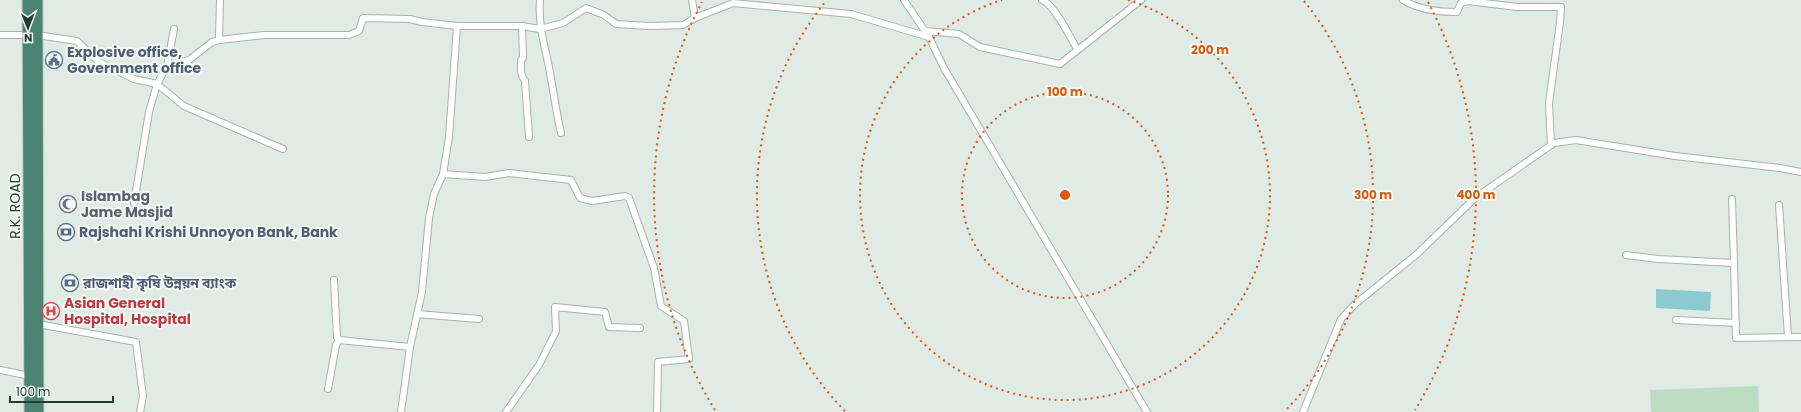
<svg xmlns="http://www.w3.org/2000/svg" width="1801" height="412" viewBox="0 0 1801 412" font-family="Poppins,'Noto Sans Bengali',sans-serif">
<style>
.green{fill:#bbdcc1}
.water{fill:#8bcacf}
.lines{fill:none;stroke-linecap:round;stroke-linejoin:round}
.minor-casing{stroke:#a4b3ad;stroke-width:8}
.trunk-casing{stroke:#c1c8c6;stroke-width:13}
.minor{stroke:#fff;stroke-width:6}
.trunk{stroke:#4b8472;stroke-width:11}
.ring{fill:none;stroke:#de580e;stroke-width:2;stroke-dasharray:2 4}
.labels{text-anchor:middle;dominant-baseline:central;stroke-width:4;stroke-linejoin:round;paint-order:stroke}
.service-label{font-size:14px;font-weight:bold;fill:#4e5e75;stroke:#f2f8f4;text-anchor:start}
.worship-label{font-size:14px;font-weight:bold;fill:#5b616d;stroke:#f2f8f4;text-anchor:start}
.street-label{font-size:14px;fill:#223c33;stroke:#f2f8f4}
.health-label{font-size:14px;font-weight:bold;fill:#be3a42;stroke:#f2f8f4;text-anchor:start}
.centre{fill:#de580e;stroke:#f2f8f4;stroke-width:2}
.ring-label{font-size:12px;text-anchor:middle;font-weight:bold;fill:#de580e;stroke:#f2f8f4;stroke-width:4;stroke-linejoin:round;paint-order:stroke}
</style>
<rect width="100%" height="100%" fill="#e1ebe6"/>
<polygon class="green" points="1758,386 1759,412 1651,412 1650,390"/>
<polygon class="water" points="1656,289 1711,292 1710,311 1656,308"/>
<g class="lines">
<g class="minor-casing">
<g id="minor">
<path d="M540,0C538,23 544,44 549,67C553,89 556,111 561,133"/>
<polyline points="692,0 695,18"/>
<polyline points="904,0 929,37 944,68 1147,412"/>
<path d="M1042,0C1054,4 1070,37 1077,49"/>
<path d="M1403,0C1419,10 1439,12 1457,12L1461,3L1468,1L1517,7H1561L1560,22L1549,103L1551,145"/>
<path d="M522,26L523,58L521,60C521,68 520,75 525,81L529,137"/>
<polyline points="925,31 959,34 980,47 1060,64 1141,0"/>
<polyline points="0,35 37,35 77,41 99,62 134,79 157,84 167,66 189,60 212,42 219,40 264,35 349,35 359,31 363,18 410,19 422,22 457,26 522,26 540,29 563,23 586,8 604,15 616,24 650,26 683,25 695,18 733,3 851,14 929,37"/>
<polyline points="219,40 220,0"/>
<polyline points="167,66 174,29"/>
<polyline points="443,174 485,177 509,173 571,180 580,198 592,201 625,196 629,198 654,268 661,306 684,321 689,359 658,362 657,412"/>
<polyline points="1732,199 1734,263"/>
<polyline points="134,203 149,112 157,84 184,106 283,149"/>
<polyline points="1779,205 1788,336"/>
<polyline points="1626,255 1658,259 1734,263 1736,338 1801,337"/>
<polyline points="334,280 337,337 339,340 410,347"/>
<polyline points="417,314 479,319"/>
<polyline points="1676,320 1736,323"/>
<polyline points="38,324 136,342 143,396 140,412"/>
<polyline points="0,370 30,376"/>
<polyline points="328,389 336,345 339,340"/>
<polyline points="401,412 410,347 422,292 429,218 434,194 443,174 449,137 457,26"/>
<polyline points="506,412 539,365 556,331 555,307 605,312 609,327 640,328"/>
<polyline points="1303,412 1341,319 1355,304 1416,255 1475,198 1554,143 1576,140 1675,156 1780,168 1801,172"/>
</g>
</g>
<g class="trunk-casing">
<g id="trunk">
<polyline points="28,0 30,412"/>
<polyline points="37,0 38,412"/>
</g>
</g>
<use href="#minor" class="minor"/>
<use href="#trunk" class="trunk"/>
</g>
<g class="ring">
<circle cx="1065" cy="195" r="103"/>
<path d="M1128 0A205 205 0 1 1 1002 0"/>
<path d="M845 411A308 308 0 0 1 826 1M1304 1A308 308 0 0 1 1285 411"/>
<path d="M715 410A411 411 0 0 1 702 2M1428 2A411 411 0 0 1 1415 410"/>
</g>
<defs>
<g id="civic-ring" transform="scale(0.9)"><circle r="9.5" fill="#f2f8f4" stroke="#5c6f8a" stroke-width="1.5"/><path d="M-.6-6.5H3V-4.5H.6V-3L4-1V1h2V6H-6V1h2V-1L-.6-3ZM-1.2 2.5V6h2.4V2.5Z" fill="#5c6f8a"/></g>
<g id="mosque-ring" transform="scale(0.9)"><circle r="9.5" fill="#f2f8f4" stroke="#6b7280" stroke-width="1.5"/><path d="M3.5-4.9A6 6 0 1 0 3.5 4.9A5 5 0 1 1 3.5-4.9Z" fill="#6b7280"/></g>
<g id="bank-ring" transform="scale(0.9)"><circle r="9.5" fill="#f2f8f4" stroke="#5c6f8a" stroke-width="1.5"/><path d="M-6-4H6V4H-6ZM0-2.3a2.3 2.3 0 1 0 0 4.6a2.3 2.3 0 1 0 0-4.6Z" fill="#5c6f8a"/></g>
<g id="hospital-ring" transform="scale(0.9)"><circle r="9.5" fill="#f2f8f4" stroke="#e0444e" stroke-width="1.5"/><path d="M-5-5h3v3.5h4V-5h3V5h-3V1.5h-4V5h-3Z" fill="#e0444e"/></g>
</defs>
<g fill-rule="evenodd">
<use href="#civic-ring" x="54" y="60"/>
<use href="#mosque-ring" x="68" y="204"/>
<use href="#bank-ring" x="66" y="232"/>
<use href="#bank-ring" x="70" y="283"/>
<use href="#hospital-ring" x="51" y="311"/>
</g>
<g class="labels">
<g class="service-label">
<text x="67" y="52">Explosive office,<tspan x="67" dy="16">Government office</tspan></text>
<text x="79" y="232">Rajshahi Krishi Unnoyon Bank, Bank</text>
<text x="83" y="283">রাজশাহী কৃষি উন্নয়ন ব্যাংক</text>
</g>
<g class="worship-label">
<text x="81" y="196">Islambag<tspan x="81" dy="16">Jame Masjid</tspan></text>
</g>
<g class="street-label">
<text transform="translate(15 206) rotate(-90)">R.K. ROAD</text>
</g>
<g class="health-label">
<text x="64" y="303">Asian General<tspan x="64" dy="16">Hospital, Hospital</tspan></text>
</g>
</g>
<circle cx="1065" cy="195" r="6" class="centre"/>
<g class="ring-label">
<text x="1210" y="54">200 m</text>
<text x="1065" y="96">100 m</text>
<text x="1373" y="199">300 m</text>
<text x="1476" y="199">400 m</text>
</g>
<g transform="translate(28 28) rotate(179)" stroke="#f2f8f4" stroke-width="3" paint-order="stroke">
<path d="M0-3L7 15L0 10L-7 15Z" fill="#223c33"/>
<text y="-6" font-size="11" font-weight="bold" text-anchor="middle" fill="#223c33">N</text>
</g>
<path d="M10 396v6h103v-6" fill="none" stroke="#223c33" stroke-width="2"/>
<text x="16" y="396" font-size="12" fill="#223c33" stroke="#f2f8f4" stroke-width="3" paint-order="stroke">100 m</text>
</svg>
